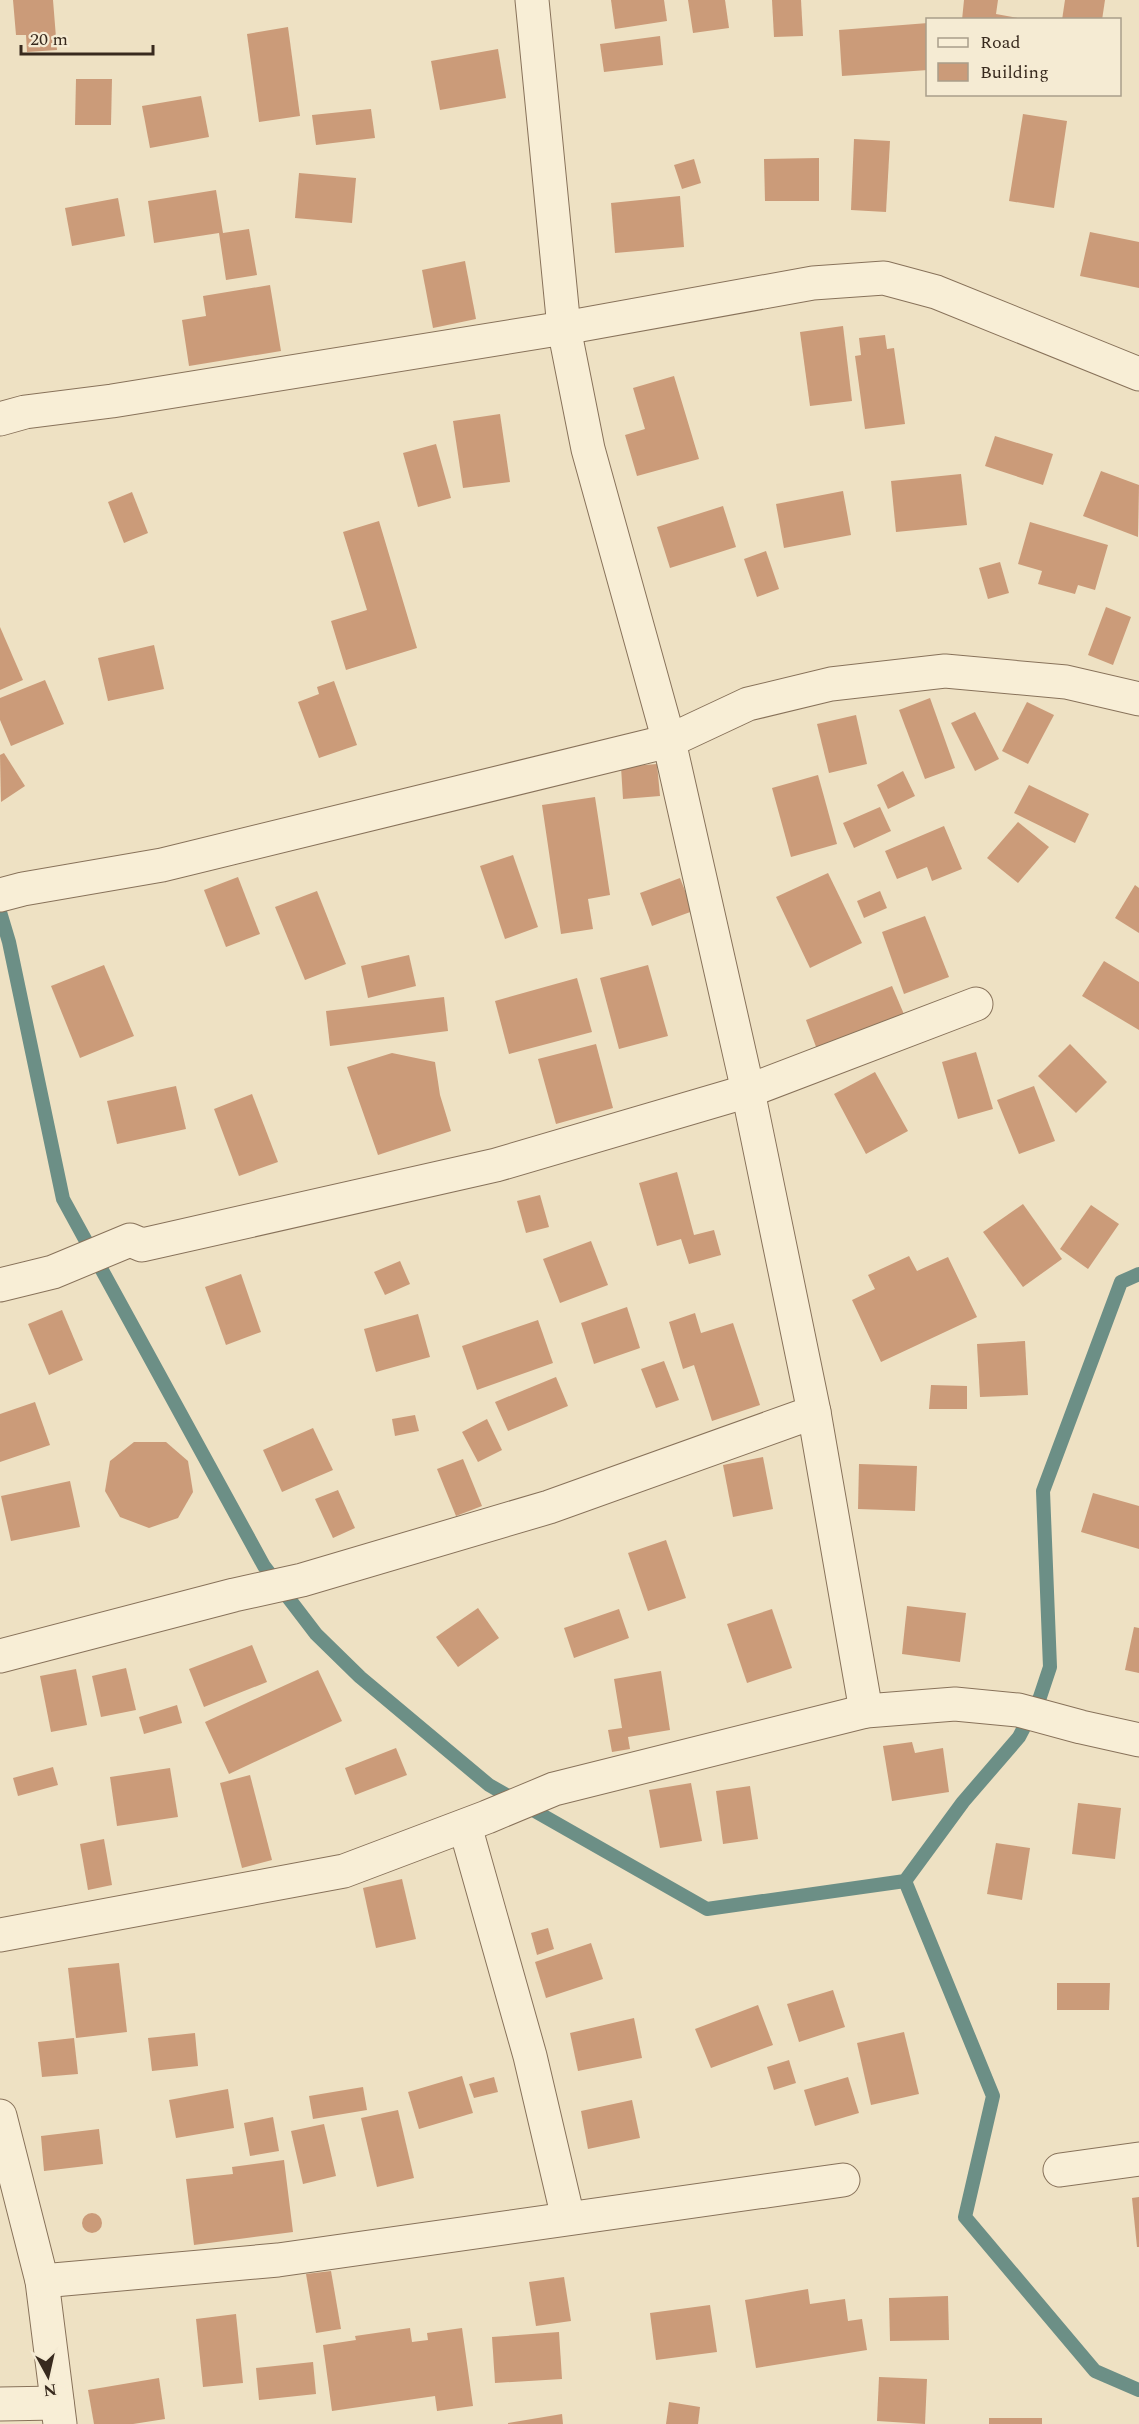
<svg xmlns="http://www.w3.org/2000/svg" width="1139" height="2424" viewBox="0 0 1139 2424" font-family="Spectral,serif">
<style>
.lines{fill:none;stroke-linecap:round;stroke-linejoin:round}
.stream{stroke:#6c8f86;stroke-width:14}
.building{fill:#cb9b79}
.street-casing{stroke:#88725a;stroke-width:35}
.street{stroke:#f8eed6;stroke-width:33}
</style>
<rect width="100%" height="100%" fill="#eee1c3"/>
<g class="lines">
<g class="stream">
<polyline points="0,912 9,942 63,1199 264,1566 316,1634 360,1677 489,1785 707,1909 905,1881 963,1802 1019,1737 1040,1697 1050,1667 1043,1491 1121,1282 1139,1274"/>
<polyline points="905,1881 993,2096 965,2217 1095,2371 1139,2390"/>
</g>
</g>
<g class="building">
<polygon points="13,0 53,0 57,50 27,52 26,35 16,35"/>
<polygon points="611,0 664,0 667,21 615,29"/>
<polygon points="688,0 725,0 729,28 693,33"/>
<polygon points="772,0 801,0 803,36 774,37"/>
<polygon points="964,0 998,0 996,14 1029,20 962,20"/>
<polygon points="1065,0 1105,0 1102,20 1062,20"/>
<polygon points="928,23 928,70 842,76 839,30"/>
<polygon points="288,27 300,116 259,122 247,34"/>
<polygon points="660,36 663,65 604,72 600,44"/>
<polygon points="498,49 506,98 440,110 431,61"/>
<polygon points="76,79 112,79 111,125 75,125"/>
<polygon points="201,96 209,137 150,148 142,106"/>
<polygon points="371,109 375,138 316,145 312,115"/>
<polygon points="1023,114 1067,121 1054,208 1009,201"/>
<polygon points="854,139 890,141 886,212 851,210"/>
<polygon points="819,158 819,201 765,201 764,159"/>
<polygon points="694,159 701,183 682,189 674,165"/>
<polygon points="299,173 356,178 352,223 295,218"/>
<polygon points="216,190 223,233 249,229 257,275 226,280 219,233 154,243 148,201"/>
<polygon points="680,196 684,247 615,253 611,203"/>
<polygon points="118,198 125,236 72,246 65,208"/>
<polygon points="1090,232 1139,242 1139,288 1080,276"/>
<polygon points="465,261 476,319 433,328 422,270"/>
<polygon points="270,285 281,351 189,366 182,320 206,316 203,296"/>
<polygon points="843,326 852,401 810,406 800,332"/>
<polygon points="885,335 887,349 894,348 905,424 865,429 855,356 861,355 859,338"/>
<polygon points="674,376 699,459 637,476 625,435 645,429 633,388"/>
<polygon points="500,414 510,482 463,488 453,421"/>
<polygon points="995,436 1053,454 1043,485 985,466"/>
<polygon points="436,444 451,498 418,507 403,453"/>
<polygon points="1101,471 1139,485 1138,537 1083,516"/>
<polygon points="961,474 967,525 896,532 891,481"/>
<polygon points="843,491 851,535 784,548 776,504"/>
<polygon points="132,492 148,533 124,543 108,502"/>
<polygon points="723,506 736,547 670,568 657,527"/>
<polygon points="379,521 417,648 346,670 331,621 367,610 343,532"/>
<polygon points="1030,522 1108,545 1095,590 1078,585 1075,594 1038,584 1042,571 1018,564"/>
<polygon points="766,551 779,589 757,597 744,559"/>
<polygon points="1000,562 1009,593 988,599 979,568"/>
<polygon points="1106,607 1131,617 1113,665 1088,655"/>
<polygon points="0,627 23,680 0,690"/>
<polygon points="154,645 164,689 108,701 98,658"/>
<polygon points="45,680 64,724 11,746 0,720 0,698"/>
<polygon points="334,681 357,745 319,758 298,702 319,694 317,687"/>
<polygon points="930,698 955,768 925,779 899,710"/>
<polygon points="1027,702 1054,715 1028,764 1002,751"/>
<polygon points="975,712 999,759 975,771 951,723"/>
<polygon points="856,715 867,764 829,773 817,724"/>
<polygon points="4,753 25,786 1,802 0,755"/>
<polygon points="657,764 660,796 623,799 621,767"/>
<polygon points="903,771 915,796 888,809 877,785"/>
<polygon points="818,775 837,844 791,857 772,788"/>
<polygon points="1029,785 1089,814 1075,843 1014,813"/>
<polygon points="595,797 610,895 588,899 593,929 561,934 542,805"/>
<polygon points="880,807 891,831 854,848 843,823"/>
<polygon points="1018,822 1049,847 1018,883 987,858"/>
<polygon points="944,826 962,869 932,881 927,867 897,879 885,851"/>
<polygon points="513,855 538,927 505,939 480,866"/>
<polygon points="828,873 862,943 810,968 776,897"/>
<polygon points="238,877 260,934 226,947 204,890"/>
<polygon points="680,878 693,911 652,926 640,893"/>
<polygon points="1135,885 1139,888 1139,933 1115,918"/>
<polygon points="317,891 346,964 305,980 275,907"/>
<polygon points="880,891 887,908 864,918 857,901"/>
<polygon points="925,916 949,977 904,994 882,932"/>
<polygon points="409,955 416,986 368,998 361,966"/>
<polygon points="1104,961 1139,982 1139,1030 1082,996"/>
<polygon points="104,965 134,1036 80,1058 51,986"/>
<polygon points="648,965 668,1036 619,1049 600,978"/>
<polygon points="577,978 592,1032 509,1054 495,1001"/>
<polygon points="892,986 906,1019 818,1052 806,1020"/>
<polygon points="444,997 448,1031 330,1046 326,1011"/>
<polygon points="596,1044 613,1108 556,1124 538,1059"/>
<polygon points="1070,1044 1107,1082 1076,1113 1038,1076"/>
<polygon points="976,1052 993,1109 958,1119 942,1062"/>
<polygon points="392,1053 435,1062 440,1095 451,1131 378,1155 347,1067"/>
<polygon points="875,1072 908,1131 866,1154 834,1094"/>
<polygon points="176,1086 186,1129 117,1144 107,1101"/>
<polygon points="1034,1086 1055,1141 1019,1154 997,1100"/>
<polygon points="252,1094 278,1162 239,1176 214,1109"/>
<polygon points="677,1172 694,1235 714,1230 721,1255 689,1264 681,1239 657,1246 639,1183"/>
<polygon points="540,1195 549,1227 526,1233 517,1201"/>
<polygon points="1023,1204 1062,1259 1023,1287 983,1232"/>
<polygon points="1091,1205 1119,1224 1088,1269 1060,1249"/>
<polygon points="591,1241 608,1285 560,1303 543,1259"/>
<polygon points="909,1256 917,1271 948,1257 977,1317 881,1362 852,1300 875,1289 868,1275"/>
<polygon points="400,1261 410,1284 385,1295 374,1272"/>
<polygon points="241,1274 261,1332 226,1345 205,1287"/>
<polygon points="627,1307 640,1348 594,1364 581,1323"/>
<polygon points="62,1310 83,1360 49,1375 28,1324"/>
<polygon points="695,1313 701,1333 733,1323 760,1405 712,1421 694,1365 683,1369 669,1322"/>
<polygon points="418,1314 430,1357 376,1372 364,1329"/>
<polygon points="538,1320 553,1363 477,1390 462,1346"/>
<polygon points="1025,1341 1028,1395 980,1397 977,1344"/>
<polygon points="664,1361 679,1400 656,1408 641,1369"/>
<polygon points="556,1377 568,1406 508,1431 495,1402"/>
<polygon points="931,1385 967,1386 967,1409 929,1409"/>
<polygon points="35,1402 50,1445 0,1462 0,1414"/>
<polygon points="415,1415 419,1431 395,1436 392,1419"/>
<polygon points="487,1419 502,1450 478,1462 462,1432"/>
<polygon points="313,1428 333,1470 282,1492 263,1450"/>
<polygon points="134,1442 166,1442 188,1461 193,1492 178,1518 149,1528 120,1517 105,1491 110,1461"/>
<polygon points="763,1457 773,1509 733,1517 723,1465"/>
<polygon points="463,1459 482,1506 456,1516 437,1469"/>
<polygon points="859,1464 917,1466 915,1511 858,1509"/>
<polygon points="70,1481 80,1527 11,1541 1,1496"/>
<polygon points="338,1490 355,1528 333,1538 315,1499"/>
<polygon points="1093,1493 1139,1506 1139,1549 1081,1532"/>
<polygon points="666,1540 686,1598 648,1611 628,1553"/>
<polygon points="907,1606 966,1613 960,1662 902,1654"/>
<polygon points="478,1608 499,1638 458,1667 436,1637"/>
<polygon points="619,1609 629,1638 574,1658 564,1628"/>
<polygon points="772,1609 792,1668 747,1683 727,1624"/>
<polygon points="1134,1627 1139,1628 1139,1673 1125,1670"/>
<polygon points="252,1645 267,1682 204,1707 189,1669"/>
<polygon points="126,1668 136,1710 101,1717 92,1676"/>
<polygon points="76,1669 87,1725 51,1732 40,1676"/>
<polygon points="318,1670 342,1721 229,1774 205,1722"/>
<polygon points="661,1671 670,1730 628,1737 630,1749 612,1752 608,1730 622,1728 614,1679"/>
<polygon points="177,1705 182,1723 144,1734 139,1717"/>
<polygon points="912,1742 915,1753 943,1748 949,1792 892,1801 883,1746"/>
<polygon points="396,1748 407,1775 355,1795 345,1768"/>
<polygon points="53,1767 58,1785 18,1796 13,1778"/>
<polygon points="170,1768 178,1817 117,1826 110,1777"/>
<polygon points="250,1775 272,1860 242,1868 220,1783"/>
<polygon points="691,1783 702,1841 660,1848 649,1790"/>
<polygon points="750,1786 758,1839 723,1844 716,1791"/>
<polygon points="1078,1803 1121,1808 1115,1859 1072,1854"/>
<polygon points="104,1839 112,1885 88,1890 80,1844"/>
<polygon points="996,1843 1030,1848 1022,1900 987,1894"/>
<polygon points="402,1879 416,1939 376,1948 363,1888"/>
<polygon points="548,1928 554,1949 537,1955 531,1933"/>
<polygon points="591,1943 603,1979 546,1998 535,1962"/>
<polygon points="119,1963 127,2032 76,2038 68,1968"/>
<polygon points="1057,1983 1110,1983 1109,2010 1057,2010"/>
<polygon points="833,1990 845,2027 799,2042 787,2004"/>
<polygon points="758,2005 773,2045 711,2068 695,2029"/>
<polygon points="634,2018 642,2058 578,2071 570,2033"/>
<polygon points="904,2032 919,2094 871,2105 857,2043"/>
<polygon points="195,2033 198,2066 152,2071 148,2038"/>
<polygon points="74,2038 78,2074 42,2077 38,2042"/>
<polygon points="789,2060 796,2083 774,2090 767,2067"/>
<polygon points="462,2076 473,2113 419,2129 408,2092"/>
<polygon points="494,2077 498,2092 474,2098 469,2084"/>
<polygon points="848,2077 859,2113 815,2126 804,2090"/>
<polygon points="363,2087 367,2110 313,2119 309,2096"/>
<polygon points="228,2089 234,2128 176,2138 169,2100"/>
<polygon points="632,2100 640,2138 588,2149 581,2111"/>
<polygon points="398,2110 414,2178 377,2187 361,2118"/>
<polygon points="273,2117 279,2151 250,2156 244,2123"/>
<polygon points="324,2124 336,2176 303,2184 291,2131"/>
<polygon points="99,2129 103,2164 44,2171 41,2136"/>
<polygon points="284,2160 293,2232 194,2245 186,2179 233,2174 232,2167"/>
<polygon points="1139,2197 1139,2247 1137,2247 1132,2198"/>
<circle cx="92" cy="2223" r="10"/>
<polygon points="331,2271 341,2329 316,2333 306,2274"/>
<polygon points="564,2277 571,2321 536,2326 529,2282"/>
<polygon points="808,2289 810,2304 845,2299 848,2321 862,2319 867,2350 756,2368 745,2300"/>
<polygon points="948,2296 949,2340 890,2341 889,2298"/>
<polygon points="710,2305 717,2352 656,2360 650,2313"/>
<polygon points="236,2314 243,2383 203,2387 196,2319"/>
<polygon points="410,2328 412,2342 428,2340 427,2333 462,2328 473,2406 437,2411 435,2396 332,2411 323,2345 356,2340 355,2336"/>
<polygon points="559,2332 562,2379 495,2383 492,2337"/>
<polygon points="313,2362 316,2394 259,2400 256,2368"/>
<polygon points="879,2377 927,2379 925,2424 877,2421"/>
<polygon points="159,2378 165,2419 133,2424 94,2424 88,2390"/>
<polygon points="669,2402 700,2407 698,2424 666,2424"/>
<polygon points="562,2414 563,2424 508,2424 508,2423"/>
<rect x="989" y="2418" width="53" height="6"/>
</g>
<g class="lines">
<g class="street-casing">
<g id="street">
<polyline points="532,0 564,328 588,449 669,741 748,1091 814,1412 866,1711"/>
<polyline points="0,419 25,412 112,401 564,328 813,283 884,278 936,292 1139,374"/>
<polyline points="0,895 23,889 162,865 669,741 748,704 831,684 945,671 1066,682 1139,699"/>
<polyline points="0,1285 53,1272 130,1240 142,1245 496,1165 748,1091 976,1004"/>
<polyline points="0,1656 234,1595 302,1580 549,1507 814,1412"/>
<polyline points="465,1826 530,2056 568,2218"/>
<polyline points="0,1935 344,1871 487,1817 554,1789 866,1711 955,1704 1018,1710 1081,1727 1139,1740"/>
<polyline points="0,2116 42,2281 60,2424"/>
<polyline points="1060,2170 1139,2159"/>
<polyline points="42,2281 278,2260 843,2180"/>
<polyline points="0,2404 57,2403"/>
</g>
</g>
<use href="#street" class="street"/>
</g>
<rect x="926" y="18" width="195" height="78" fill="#f5ebd3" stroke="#a99e8b" stroke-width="1.5"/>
<rect x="938" y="38" width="30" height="9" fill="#f8eed6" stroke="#a99e8b" stroke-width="1.5"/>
<text x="980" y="48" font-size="18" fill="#382a1e">Road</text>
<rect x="938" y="63" width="30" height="18" fill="#cb9b79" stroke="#a99e8b" stroke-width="1.5"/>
<text x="980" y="78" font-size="18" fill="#382a1e">Building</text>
<g transform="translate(48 2376) rotate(172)" stroke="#f5ebd3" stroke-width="4.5" paint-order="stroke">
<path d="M0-4.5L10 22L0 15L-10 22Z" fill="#382a1e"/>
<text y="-9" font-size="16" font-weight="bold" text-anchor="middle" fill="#382a1e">N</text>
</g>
<path d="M21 45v9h132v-9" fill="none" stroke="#382a1e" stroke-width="3"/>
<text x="30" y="45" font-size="18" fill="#382a1e" stroke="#f5ebd3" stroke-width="4.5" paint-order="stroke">20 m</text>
</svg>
